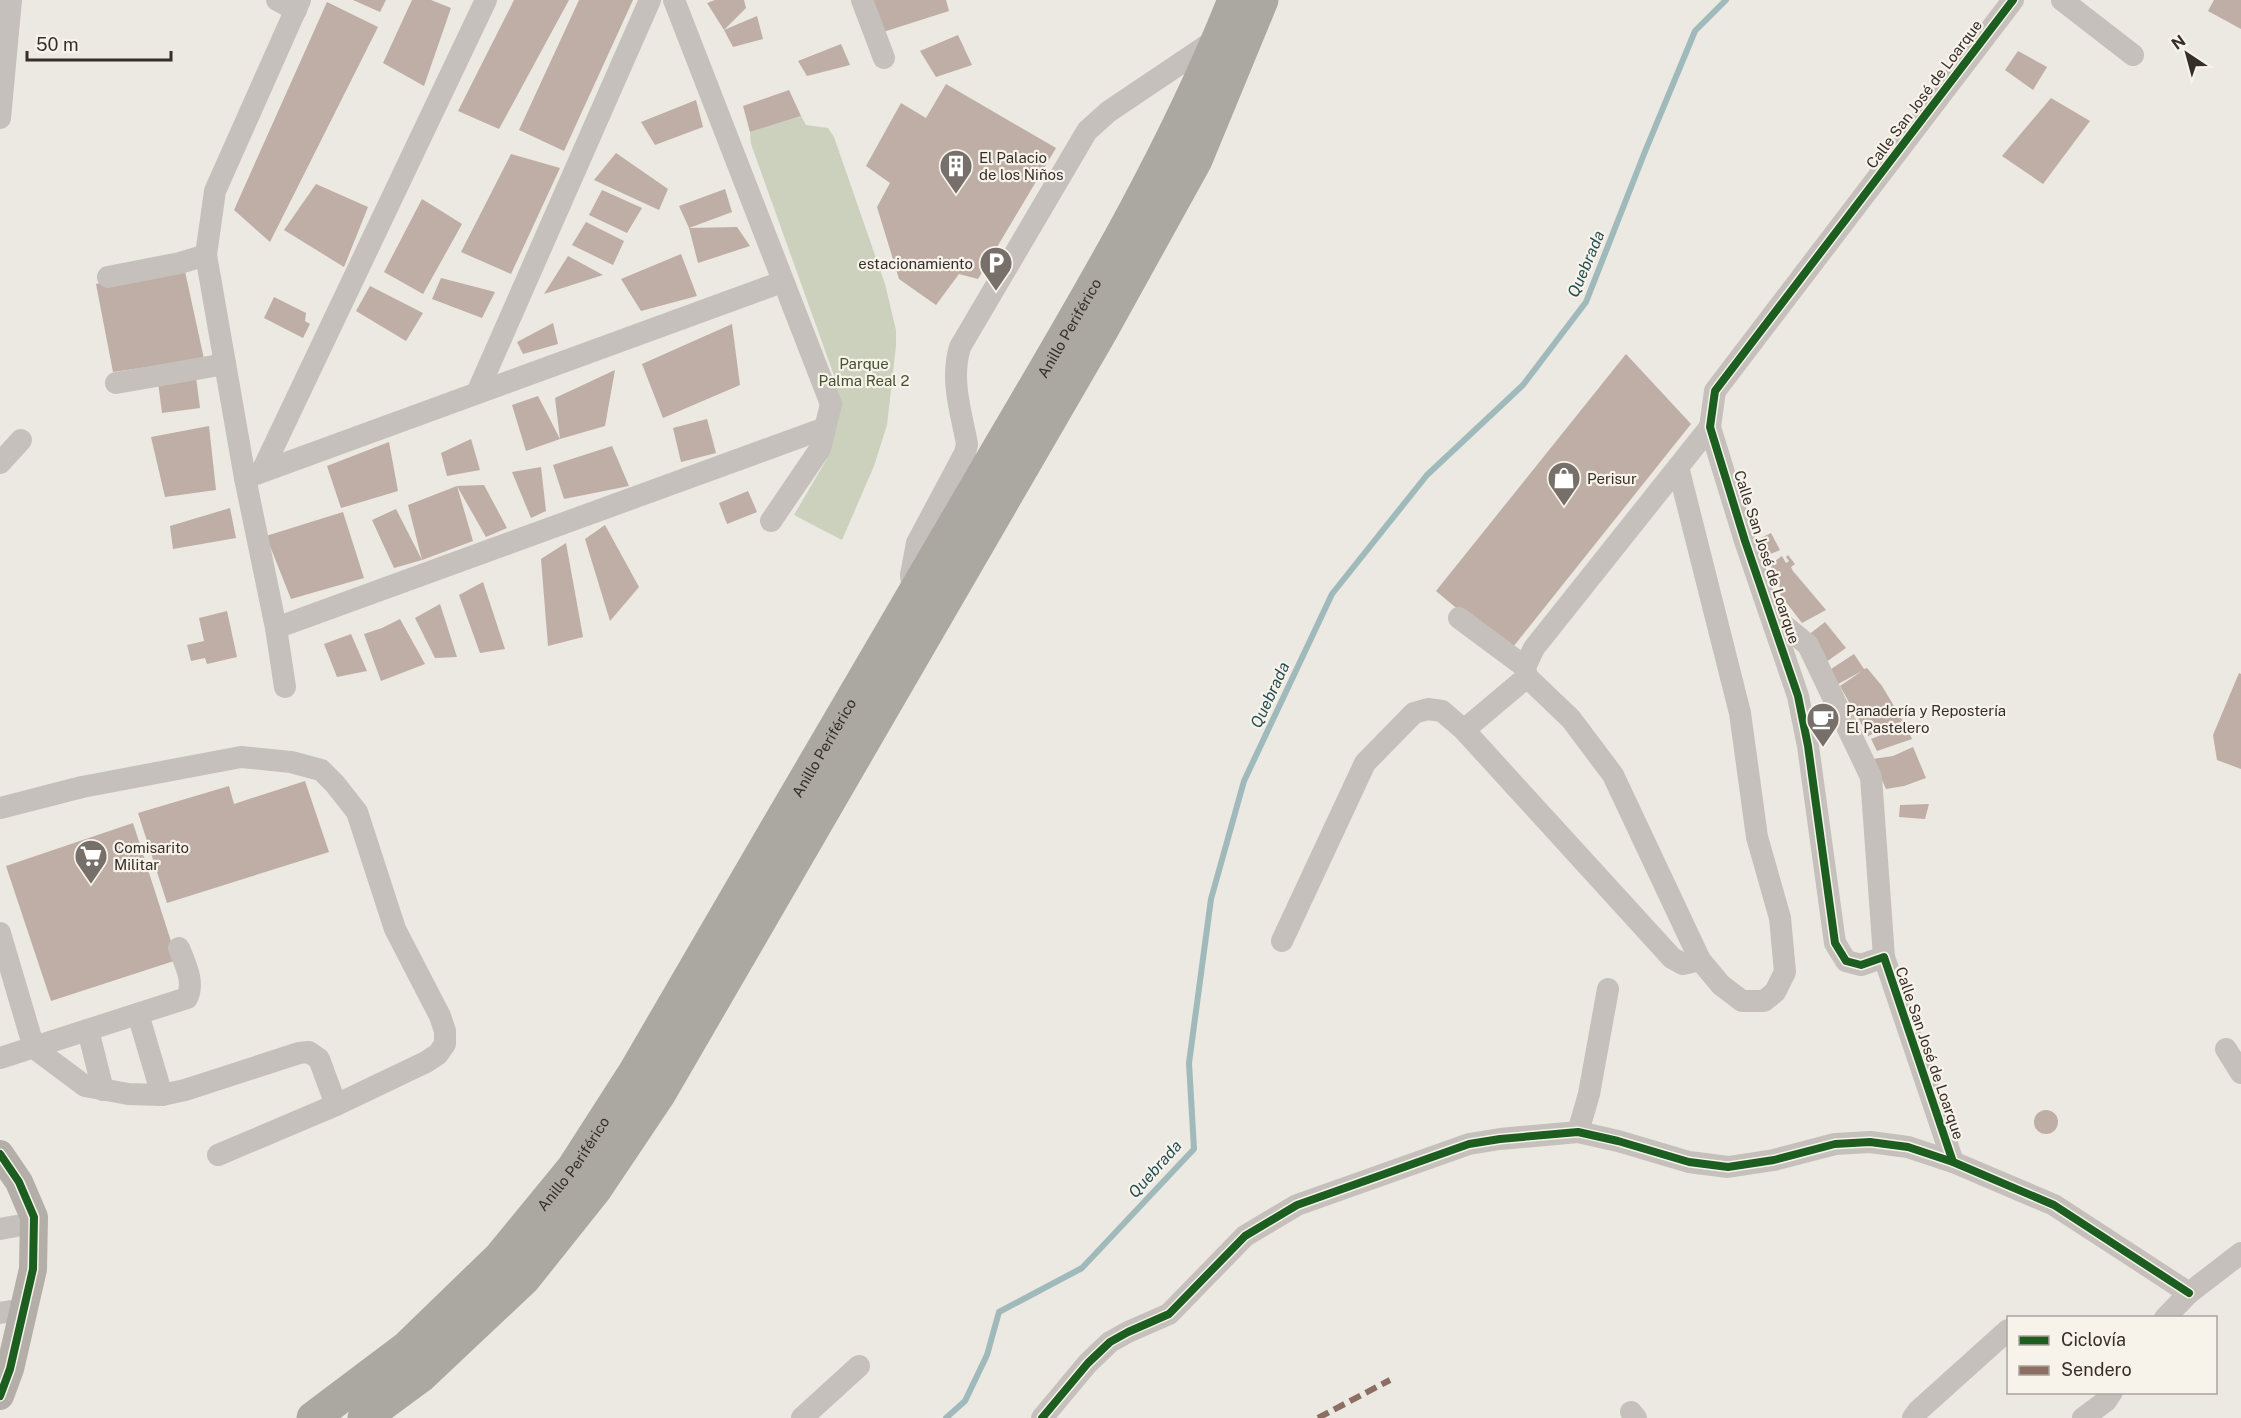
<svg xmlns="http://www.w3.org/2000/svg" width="2241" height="1418" viewBox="0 0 2241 1418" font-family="'Public Sans',sans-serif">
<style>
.green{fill:#ccd1bd}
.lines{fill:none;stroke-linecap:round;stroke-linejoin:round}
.stream{stroke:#a0babc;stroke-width:6}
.building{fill:#beaea5}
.minor{stroke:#c5c0bb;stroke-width:22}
.major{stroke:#b4aea9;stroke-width:28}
.highway{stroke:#aba7a1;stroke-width:33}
.quiet{stroke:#8d6e63;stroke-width:6;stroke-dasharray:12 6;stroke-linecap:butt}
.cycleway-casing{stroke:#f8f3ea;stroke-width:11}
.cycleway{stroke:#1b5e20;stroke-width:8}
.labels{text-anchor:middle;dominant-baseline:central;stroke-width:4.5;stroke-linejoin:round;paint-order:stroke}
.street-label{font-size:15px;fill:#362e29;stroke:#f8f3ea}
.poi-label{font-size:15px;fill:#362e29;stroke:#f8f3ea;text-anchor:start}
.park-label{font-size:15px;fill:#43522f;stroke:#f8f3ea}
.water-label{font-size:16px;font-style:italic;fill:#224e54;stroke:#f8f3ea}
</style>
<rect width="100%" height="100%" fill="#ece8e2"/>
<polygon class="green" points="801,116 806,125 828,128 834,137 885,284 896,330 896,346 887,425 874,466 842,540 794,515 828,457 837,416 836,381 751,144 750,132"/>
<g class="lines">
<polyline class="stream" points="946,1418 965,1401 987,1355 999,1312 1082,1268 1194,1149 1189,1063 1211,899 1244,781 1332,594 1427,475 1523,385 1586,302 1644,154 1695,31 1726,0"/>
</g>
<g class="building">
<polygon points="353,0 386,0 380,12"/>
<polygon points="412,0 431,0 451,8 424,86 383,63"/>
<polygon points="514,0 569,0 499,129 458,111"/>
<polygon points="579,0 633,0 564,151 519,130"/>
<polygon points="715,0 744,0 746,8 724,30 707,3"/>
<polygon points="873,0 946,0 949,11 883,32"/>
<polygon points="2214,0 2241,0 2241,29 2208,11"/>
<polygon points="327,2 378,27 270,242 234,210"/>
<polygon points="757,16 763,39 733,47 724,30"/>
<polygon points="958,35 972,65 936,77 920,51"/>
<polygon points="841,44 850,65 807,76 798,61"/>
<polygon points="2018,51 2047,67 2033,90 2005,70"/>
<polygon points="946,84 1056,148 978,279 959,274 936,305 899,279 877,207 890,183 866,166 901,103 926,118"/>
<polygon points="789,90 801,116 750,132 743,106"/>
<polygon points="2051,98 2090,121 2043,184 2002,156"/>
<polygon points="696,100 703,127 655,145 641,122"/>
<polygon points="616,153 668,189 659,210 594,180"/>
<polygon points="511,154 560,168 511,274 461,252"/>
<polygon points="316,184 368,207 344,267 284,230"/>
<polygon points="725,189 732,212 689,228 737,227 750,246 698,263 689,228 679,206"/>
<polygon points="602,190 642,208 627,233 589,215"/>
<polygon points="422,199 462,224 423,294 384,272"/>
<polygon points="586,222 624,241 613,265 572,245"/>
<polygon points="681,254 697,296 641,311 621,279"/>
<polygon points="568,256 603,275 544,294"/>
<polygon points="183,262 204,359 113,372 96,284"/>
<polygon points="441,278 495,292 482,318 432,299"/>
<polygon points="370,286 423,313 406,341 356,311"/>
<polygon points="274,297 306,313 305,321 310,324 303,338 264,318"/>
<polygon points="553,323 558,344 523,354 517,342"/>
<polygon points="732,324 740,385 663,418 642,364"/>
<polygon points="1626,354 1691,424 1509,652 1436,591"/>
<polygon points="615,370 605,426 560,439 526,451 512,405 538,396 560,439 555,398"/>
<polygon points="196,377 200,408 162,413 158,382"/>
<polygon points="707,419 716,453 681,462 673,428"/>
<polygon points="209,426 216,490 165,497 151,437"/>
<polygon points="471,439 480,470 447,476 441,453"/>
<polygon points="389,442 398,491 341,508 327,466"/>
<polygon points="612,446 629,486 564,499 553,465"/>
<polygon points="541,467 546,511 531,518 512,472"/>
<polygon points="484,485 507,528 486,537 457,486"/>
<polygon points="457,486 473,541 422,560 408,505"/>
<polygon points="748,491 757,512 727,524 719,503"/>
<polygon points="230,508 236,538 173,549 170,526"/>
<polygon points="396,509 422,560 394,568 372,520"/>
<polygon points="343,512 364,578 291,599 266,536"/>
<polygon points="605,525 639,587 610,621 585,539"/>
<polygon points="1771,533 1780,550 1756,560 1751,543"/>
<polygon points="566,543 583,637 548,646 541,559"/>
<polygon points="1788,555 1795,564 1791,567 1793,571 1826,610 1802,623 1779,593 1780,580 1769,565 1782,556 1786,563 1789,561 1786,557"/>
<polygon points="483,582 505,649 480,653 459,595"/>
<polygon points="440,604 457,657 435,658 415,618"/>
<polygon points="227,611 237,657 207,664 205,658 191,661 187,645 204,641 199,618"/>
<polygon points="400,619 425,664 381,681 364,634 382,628"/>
<polygon points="1825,622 1846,648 1826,662 1807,636"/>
<polygon points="351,634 367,671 337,677 324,644"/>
<polygon points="1854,654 1864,669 1867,668 1882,686 1903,721 1868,736 1840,686 1862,671 1838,684 1828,671"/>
<polygon points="2239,673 2241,674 2241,769 2217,760 2213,735"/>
<polygon points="1906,725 1912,739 1877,751 1871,739"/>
<polygon points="1913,747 1926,778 1904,786 1886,789 1873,759 1893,756"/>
<polygon points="305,781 329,852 167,903 138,813 229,786 234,804"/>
<polygon points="1929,804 1925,819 1899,817 1900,805"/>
<polygon points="133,823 177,960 51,1001 6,866"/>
<circle cx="2046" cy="1122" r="12"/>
</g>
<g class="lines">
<g class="minor">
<polyline points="277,0 296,10"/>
<polyline points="674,0 831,404 820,449 771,521"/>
<polyline points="862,0 884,58"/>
<polyline points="2062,0 2133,55"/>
<polyline points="0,118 11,0"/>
<polyline points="108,277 180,263 206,255"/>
<polyline points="116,383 225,364"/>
<polyline points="477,393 650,0"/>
<polyline points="0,463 21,440"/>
<polyline points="1678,467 1740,713 1757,837 1780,918 1785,972 1775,992 1764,1001 1742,1001 1721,985 1700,960 1613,775 1571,719 1527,677 1525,667 1534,648 1710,427"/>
<polyline points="262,471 486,0"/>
<polyline points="245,478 782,282"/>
<path d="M913,592L911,575L917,543L965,453L967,444C961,411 950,380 960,347L1087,131L1108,112L1218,38"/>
<polyline points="1770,614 1808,645 1871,777 1884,957"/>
<polyline points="1459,618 1525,667"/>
<polyline points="276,628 825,428"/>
<polyline points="285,687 276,628 245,478 206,255 215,191 300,0"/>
<polyline points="1464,730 1527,677"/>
<polyline points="0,808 82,787 241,757 291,762 321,770 335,784 357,812 395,929 440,1016 445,1031 445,1044 438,1054 426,1062 336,1105 218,1155"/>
<polyline points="0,933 34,1048 85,1086 128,1094 162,1095 185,1090 299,1053 309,1052 319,1059 336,1105"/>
<polyline points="1282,941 1365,763 1414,713 1428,709 1442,711 1464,730 1672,958 1683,964 1700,960"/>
<polyline points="138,1014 162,1095"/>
<polyline points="88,1030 103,1090"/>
<polyline points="2226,1049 2241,1073"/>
<path d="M0,1058L187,998C195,982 185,964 179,948"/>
<polyline points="1578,1132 1589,1094 1608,989"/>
<polyline points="1953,1162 1884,957 1861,965 1846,961 1835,943 1808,746 1798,696 1745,541 1710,427 1715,391 2013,0"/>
<polyline points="0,1229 33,1223"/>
<polyline points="0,1313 24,1309"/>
<polyline points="2165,1318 2189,1293 2241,1253"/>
<polyline points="1631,1412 1636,1418"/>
<polyline points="802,1418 859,1366"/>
<polyline points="1042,1418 1088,1363 1110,1342 1128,1332 1169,1314 1245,1236 1297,1205 1469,1144 1500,1139 1578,1132 1618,1141 1689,1162 1728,1167 1774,1160 1835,1144 1870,1142 1908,1147 1953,1162 2054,1205 2189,1293"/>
<polyline points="1913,1418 1918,1411 2008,1330"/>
<polyline points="2083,1418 2106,1401 2112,1392"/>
</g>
<polyline class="major" points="0,1154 19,1182 34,1217 33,1269 10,1369 0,1396"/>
<g class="highway">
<path id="s1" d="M313,1418L406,1348L500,1257L573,1168L634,1073C749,875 864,678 980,480C1071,324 1167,169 1234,0"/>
<polyline points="364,1418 421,1376 524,1279 595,1190 660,1093 1101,332 1196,160 1262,0"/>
</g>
<polyline class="quiet" points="1318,1418 1390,1380"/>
<g class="cycleway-casing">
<g id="cycleway">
<polyline points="0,1154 19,1182 34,1217 33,1269 10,1369 0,1396"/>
<polyline points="1953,1162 1884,957 1861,965 1846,961 1835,943 1808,746 1798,696 1745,541 1710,427 1715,391 2013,0"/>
<polyline points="1042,1418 1088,1363 1110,1342 1128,1332 1169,1314 1245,1236 1297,1205 1469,1144 1500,1139 1578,1132 1618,1141 1689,1162 1728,1167 1774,1160 1835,1144 1870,1142 1908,1147 1953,1162 2054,1205 2189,1293"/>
</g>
</g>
<use href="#cycleway" class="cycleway"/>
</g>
<defs>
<g id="building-pin" transform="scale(1.725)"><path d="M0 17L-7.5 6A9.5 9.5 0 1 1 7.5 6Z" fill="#766f6a" stroke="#f8f3ea"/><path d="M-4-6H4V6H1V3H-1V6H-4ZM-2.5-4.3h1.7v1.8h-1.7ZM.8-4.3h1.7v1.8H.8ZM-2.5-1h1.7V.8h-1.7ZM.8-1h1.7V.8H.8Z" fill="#fff"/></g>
<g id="parking-pin" transform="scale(1.725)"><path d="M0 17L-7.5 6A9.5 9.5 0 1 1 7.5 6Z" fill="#766f6a" stroke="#f8f3ea"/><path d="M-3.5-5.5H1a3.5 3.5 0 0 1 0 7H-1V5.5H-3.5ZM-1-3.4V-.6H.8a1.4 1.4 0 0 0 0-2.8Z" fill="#fff"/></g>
<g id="shop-pin" transform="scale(1.725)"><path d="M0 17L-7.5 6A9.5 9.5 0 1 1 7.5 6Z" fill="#766f6a" stroke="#f8f3ea"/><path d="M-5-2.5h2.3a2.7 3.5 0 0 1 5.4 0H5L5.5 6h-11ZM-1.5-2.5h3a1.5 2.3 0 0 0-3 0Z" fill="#fff"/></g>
<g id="cafe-pin" transform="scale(1.725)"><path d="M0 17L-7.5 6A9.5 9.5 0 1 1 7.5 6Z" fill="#766f6a" stroke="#f8f3ea"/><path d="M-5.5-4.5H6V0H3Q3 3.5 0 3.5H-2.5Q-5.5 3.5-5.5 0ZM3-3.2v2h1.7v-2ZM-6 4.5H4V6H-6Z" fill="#fff"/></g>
<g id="supermarket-pin" transform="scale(1.725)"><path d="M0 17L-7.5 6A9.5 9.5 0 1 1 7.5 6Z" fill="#766f6a" stroke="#f8f3ea"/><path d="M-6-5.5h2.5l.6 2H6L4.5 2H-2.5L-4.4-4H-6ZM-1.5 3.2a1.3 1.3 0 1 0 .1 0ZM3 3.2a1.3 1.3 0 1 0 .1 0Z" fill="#fff"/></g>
</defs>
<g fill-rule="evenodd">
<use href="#building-pin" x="956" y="166"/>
<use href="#parking-pin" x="996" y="263"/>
<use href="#shop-pin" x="1564" y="478"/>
<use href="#cafe-pin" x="1823" y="719"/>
<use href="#supermarket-pin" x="91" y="856"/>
</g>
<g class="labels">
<g class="street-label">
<text transform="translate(1924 94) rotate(-53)">Calle San José de Loarque</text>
<text stroke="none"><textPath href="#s1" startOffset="1338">Anillo Periférico</textPath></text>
<text transform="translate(1767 557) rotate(72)">Calle San José de Loarque</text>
<text stroke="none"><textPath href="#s1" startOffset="852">Anillo Periférico</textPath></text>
<text transform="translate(1930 1053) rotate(71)">Calle San José de Loarque</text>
<text stroke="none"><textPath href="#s1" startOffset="366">Anillo Periférico</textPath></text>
</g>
<g class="poi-label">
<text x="979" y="157">El Palacio<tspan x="979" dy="17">de los Niños</tspan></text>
<text x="973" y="263" text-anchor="end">estacionamiento</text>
<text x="1587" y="478">Perisur</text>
<text x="1846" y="710">Panadería y Repostería<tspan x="1846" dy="17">El Pastelero</tspan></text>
<text x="114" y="847">Comisarito<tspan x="114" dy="17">Militar</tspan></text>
</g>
<g class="park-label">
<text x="864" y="363">Parque<tspan x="864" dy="17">Palma Real 2</tspan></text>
</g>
<g class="water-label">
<text transform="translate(1586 264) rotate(-67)">Quebrada</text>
<text transform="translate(1270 695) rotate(-65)">Quebrada</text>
<text transform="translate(1155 1169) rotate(-48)">Quebrada</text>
</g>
</g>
<rect x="2007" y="1316" width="210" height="78" fill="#f8f3ea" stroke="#aaa49d" stroke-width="1.5"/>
<rect x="2019" y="1336" width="30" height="9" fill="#1b5e20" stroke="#aaa49d" stroke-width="1.5"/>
<text x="2061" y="1346" font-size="18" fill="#362e29">Ciclovía</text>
<rect x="2019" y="1366" width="30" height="9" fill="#8d6e63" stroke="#aaa49d" stroke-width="1.5"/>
<text x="2061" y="1376" font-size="18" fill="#362e29">Sendero</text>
<g transform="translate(2187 54) rotate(324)" stroke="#f8f3ea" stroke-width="4.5" paint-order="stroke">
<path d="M0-4.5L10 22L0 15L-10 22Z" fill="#362e29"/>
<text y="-9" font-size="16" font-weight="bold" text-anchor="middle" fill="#362e29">N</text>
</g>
<path d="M27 51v9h144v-9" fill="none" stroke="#362e29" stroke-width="3"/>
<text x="36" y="51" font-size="18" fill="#362e29" stroke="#f8f3ea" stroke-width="4.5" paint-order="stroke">50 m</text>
</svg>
